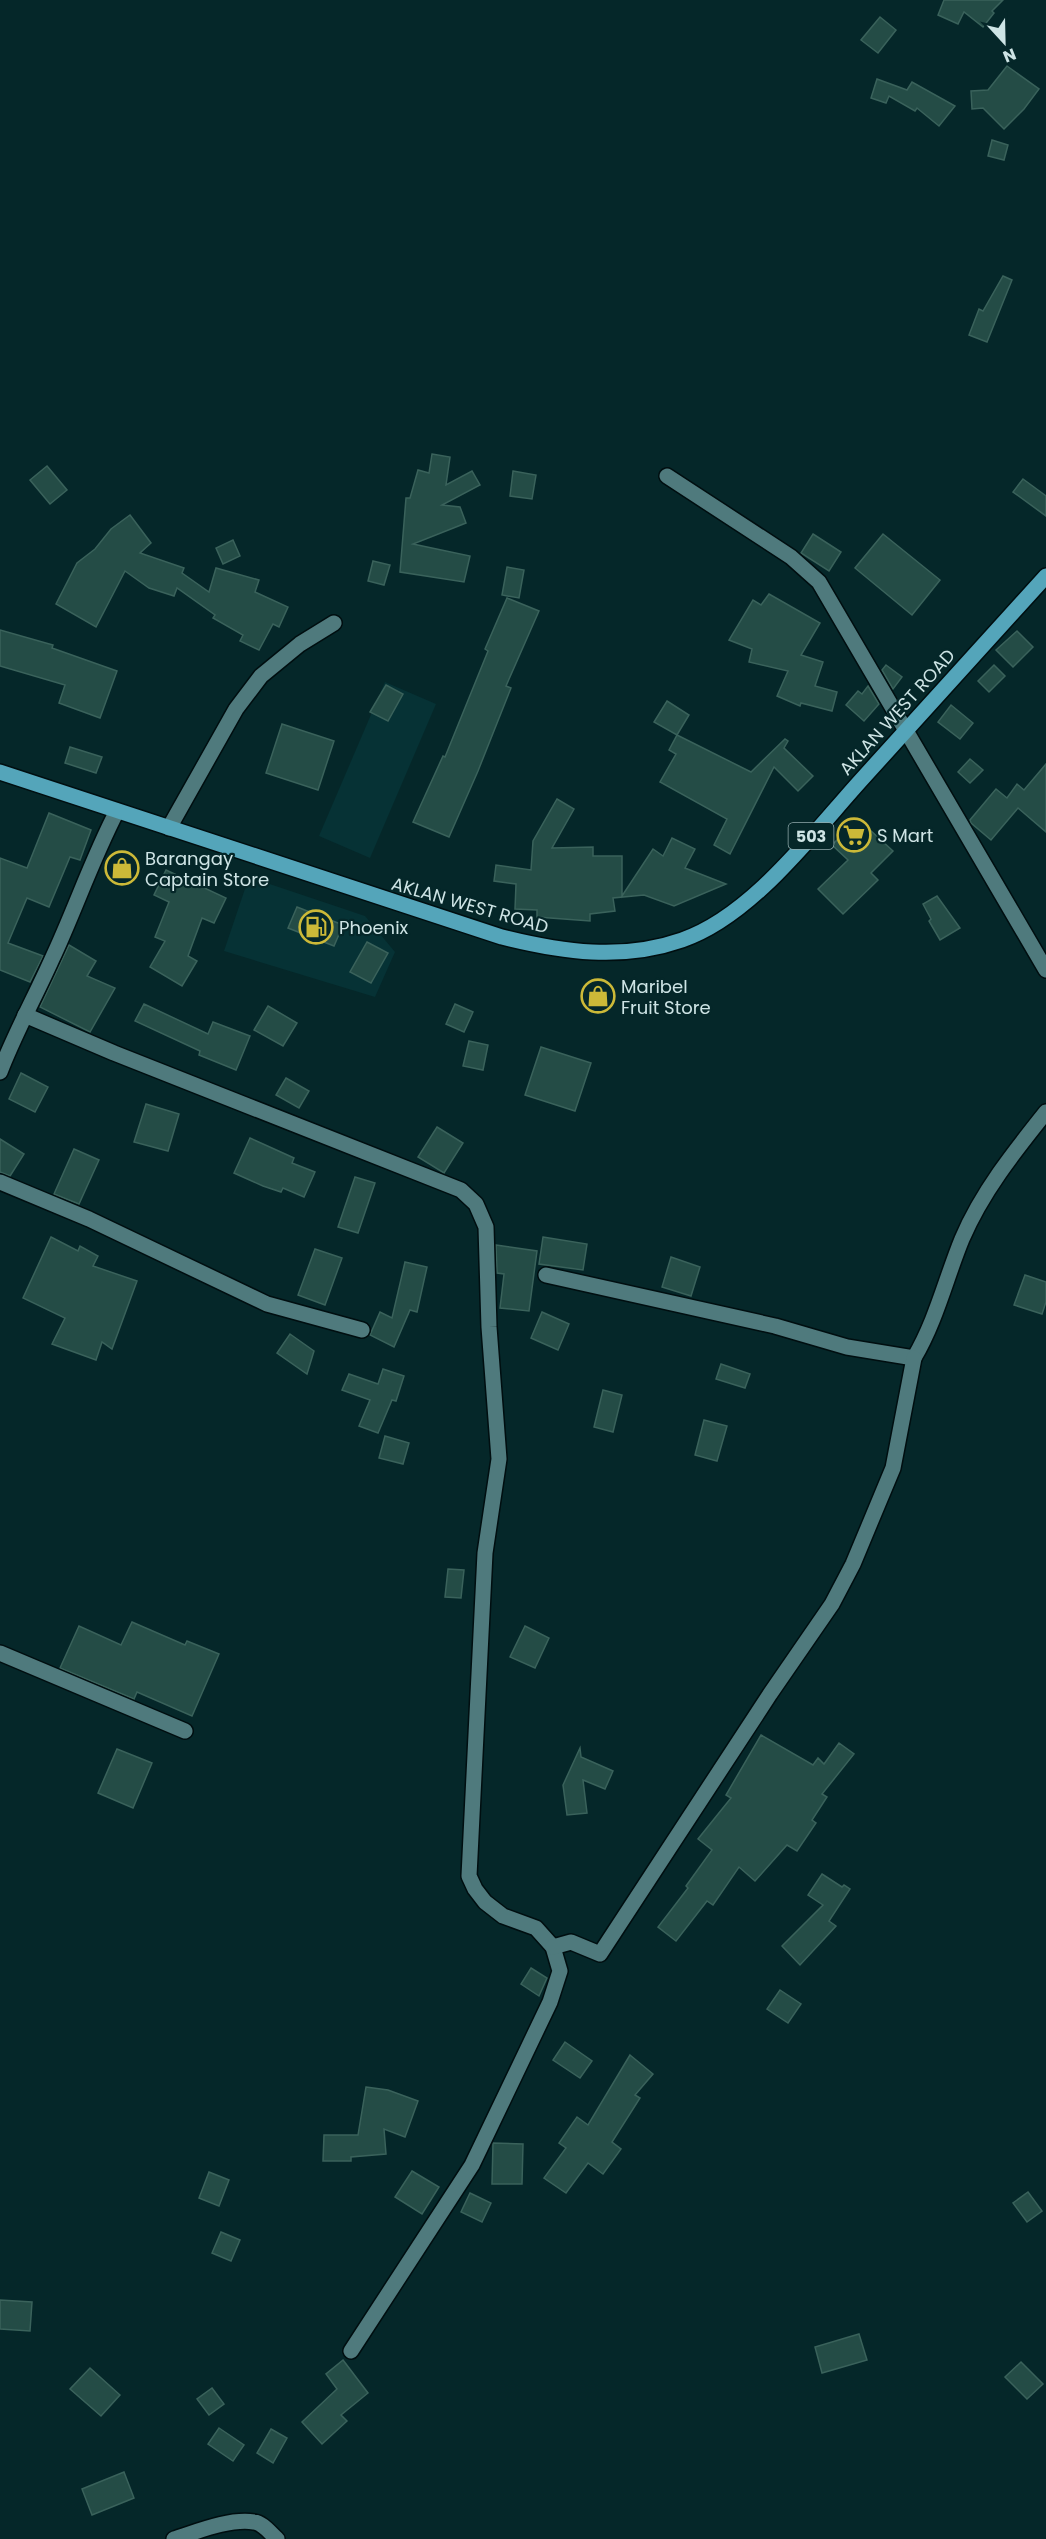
<svg xmlns="http://www.w3.org/2000/svg" width="1046" height="2539" viewBox="0 0 1046 2539" font-family="Poppins,sans-serif">
<style>
.built{fill:#063235}
.building{fill:#244c46;stroke:#3a625b;stroke-width:1.5}
.lines{fill:none;stroke-linecap:round;stroke-linejoin:round}
.minor-casing{stroke:#000e10;stroke-width:18}
.major-casing{stroke:#000e10;stroke-width:18}
.minor{stroke:#4f7a7d;stroke-width:15}
.major{stroke:#54a5ba;stroke-width:15}
.labels{text-anchor:middle;dominant-baseline:central;stroke-width:4.5;stroke-linejoin:round;paint-order:stroke}
.shield{fill:#052729;stroke:#92abad;stroke-width:1.5}
.shield-label{font-size:16px;font-weight:bold;fill:#cee4e5}
.street-label{font-size:18px;fill:#cee4e5;stroke:#052729}
.poi-label{font-size:18px;fill:#cee4e5;stroke:#052729;text-anchor:start}
</style>
<rect width="100%" height="100%" fill="#052729"/>
<g class="built">
<polygon points="385,682 436,704 370,858 319,836"/>
<polygon points="249,877 365,916 395,952 375,997 224,951"/>
</g>
<g class="building">
<polygon points="944,0 1003,0 992,11 994,13 983,27 964,12 958,24 938,15"/>
<polygon points="880,17 896,30 878,53 861,40"/>
<polygon points="1007,66 1039,89 1024,109 1004,129 983,108 972,109 971,91 988,90"/>
<polygon points="877,79 907,90 912,82 955,106 939,126 917,108 915,111 889,96 886,103 871,98"/>
<polygon points="992,140 1008,145 1004,160 988,156"/>
<polygon points="1003,276 1012,280 987,342 969,335 979,309 983,311"/>
<polygon points="432,454 450,457 446,485 472,471 480,485 442,505 460,507 466,523 413,544 470,556 464,582 400,572 406,498 410,498 418,470 429,473"/>
<polygon points="47,466 67,490 50,504 30,480"/>
<polygon points="513,471 536,475 532,499 510,496"/>
<polygon points="1023,479 1046,496 1046,516 1013,492"/>
<polygon points="130,515 151,543 140,553 184,568 182,573 209,592 216,568 259,580 255,592 288,607 279,627 273,624 259,650 240,641 243,635 213,618 215,615 177,588 174,596 149,588 125,571 96,627 56,604 77,563 95,549 111,529"/>
<polygon points="813,534 841,552 829,571 801,553"/>
<polygon points="883,534 940,580 912,615 855,568"/>
<polygon points="233,540 240,556 223,564 216,548"/>
<polygon points="373,561 390,565 384,585 368,581"/>
<polygon points="507,567 524,570 519,598 502,595"/>
<polygon points="769,594 820,623 801,655 823,662 815,686 837,692 832,711 801,703 800,706 777,696 788,671 749,662 752,649 729,640 753,600 761,605"/>
<polygon points="507,598 539,611 506,686 511,688 478,771 449,837 413,822 443,756 445,757 488,651 485,649"/>
<polygon points="0,630 53,645 52,648 117,671 100,718 59,703 65,685 0,666"/>
<polygon points="1017,631 1033,647 1013,667 996,650"/>
<polygon points="886,665 902,677 893,689 882,670"/>
<polygon points="994,665 1005,676 989,692 978,681"/>
<polygon points="386,685 403,694 388,721 370,712"/>
<polygon points="868,686 879,704 864,721 846,705 858,691 862,694"/>
<polygon points="667,701 689,715 677,735 654,722"/>
<polygon points="951,705 973,723 960,739 938,722"/>
<polygon points="282,724 334,741 318,790 266,773"/>
<polygon points="677,735 751,772 785,739 788,741 784,748 813,776 798,791 774,767 730,854 714,845 727,819 660,782 676,754 669,750"/>
<polygon points="70,747 102,757 96,773 65,763"/>
<polygon points="970,759 983,770 970,783 958,772"/>
<polygon points="1046,764 1046,832 1018,808 991,840 971,823 970,820 996,789 1007,798 1017,784 1024,790"/>
<polygon points="557,799 574,809 552,848 593,847 593,856 622,856 622,896 653,849 663,856 672,838 695,849 685,868 726,884 674,906 644,895 613,898 615,911 590,914 590,921 537,917 537,910 515,909 516,884 494,881 496,865 531,870 533,841"/>
<polygon points="49,813 91,830 80,860 70,857 49,907 27,898 8,943 43,956 30,982 0,970 0,858 27,868"/>
<polygon points="858,819 893,851 871,873 878,880 843,914 818,889 848,860 832,845"/>
<polygon points="166,870 226,898 214,923 202,918 188,956 197,961 182,986 150,967 165,941 155,937 169,902 154,895"/>
<polygon points="937,896 960,928 940,940 929,921 931,919 923,904"/>
<polygon points="297,907 343,925 334,946 288,928"/>
<polygon points="367,942 388,953 371,983 350,972"/>
<polygon points="69,945 96,961 87,976 115,988 90,1032 40,1007"/>
<polygon points="144,1004 208,1034 213,1022 250,1036 236,1070 199,1055 200,1051 135,1021"/>
<polygon points="455,1004 473,1012 464,1032 446,1024"/>
<polygon points="268,1006 297,1023 283,1046 254,1030"/>
<polygon points="469,1041 488,1045 483,1070 463,1066"/>
<polygon points="541,1047 591,1063 575,1111 525,1095"/>
<polygon points="21,1073 48,1087 35,1112 9,1099"/>
<polygon points="286,1078 309,1091 299,1108 276,1095"/>
<polygon points="146,1104 179,1114 168,1151 134,1142"/>
<polygon points="437,1127 463,1143 444,1173 418,1157"/>
<polygon points="250,1138 294,1158 292,1163 315,1172 304,1197 283,1188 281,1192 263,1186 234,1173"/>
<polygon points="0,1139 24,1154 10,1176 0,1172"/>
<polygon points="74,1149 99,1160 79,1204 54,1194"/>
<polygon points="355,1177 375,1183 358,1233 338,1227"/>
<polygon points="51,1237 78,1251 80,1246 98,1256 93,1266 137,1281 112,1349 102,1342 96,1360 52,1344 65,1318 23,1298"/>
<polygon points="543,1237 587,1244 583,1270 539,1264"/>
<polygon points="496,1245 537,1251 529,1311 500,1308 504,1274 497,1273"/>
<polygon points="315,1249 342,1258 325,1305 298,1295"/>
<polygon points="671,1257 700,1267 691,1296 662,1287"/>
<polygon points="405,1262 427,1267 417,1312 410,1310 394,1347 370,1335 380,1312 392,1318"/>
<polygon points="1025,1275 1046,1282 1046,1302 1042,1314 1014,1305"/>
<polygon points="542,1312 569,1324 558,1350 531,1338"/>
<polygon points="290,1334 314,1351 307,1374 277,1353"/>
<polygon points="721,1364 750,1374 745,1388 716,1379"/>
<polygon points="383,1369 404,1376 396,1401 392,1400 378,1433 359,1426 370,1400 342,1390 349,1374 378,1384"/>
<polygon points="603,1390 622,1395 613,1432 594,1427"/>
<polygon points="704,1420 727,1426 717,1461 695,1455"/>
<polygon points="385,1436 409,1443 403,1464 379,1458"/>
<polygon points="448,1569 464,1570 461,1598 445,1597"/>
<polygon points="132,1622 185,1645 187,1641 219,1654 192,1716 137,1692 134,1699 60,1668 79,1626 121,1645"/>
<polygon points="525,1626 549,1638 535,1668 510,1657"/>
<polygon points="761,1735 813,1765 818,1758 824,1764 839,1743 854,1754 822,1794 827,1797 812,1820 816,1823 797,1851 787,1845 755,1881 739,1867 713,1905 707,1901 676,1941 658,1927 688,1888 686,1886 712,1850 698,1839 731,1798 726,1795"/>
<polygon points="580,1748 581,1757 613,1771 605,1789 583,1780 587,1813 567,1815 563,1785"/>
<polygon points="117,1749 152,1763 133,1808 98,1793"/>
<polygon points="822,1874 842,1887 844,1885 850,1889 829,1921 836,1926 800,1965 782,1946 823,1905 808,1895"/>
<polygon points="531,1968 547,1978 539,1996 521,1984"/>
<polygon points="780,1990 801,2004 788,2023 767,2009"/>
<polygon points="565,2042 592,2061 580,2078 553,2060"/>
<polygon points="630,2055 653,2074 635,2095 640,2098 612,2142 621,2149 603,2174 588,2163 566,2193 544,2178 566,2148 559,2143 577,2117 588,2125"/>
<polygon points="366,2087 388,2090 418,2101 405,2137 384,2129 386,2154 351,2157 351,2161 323,2161 324,2135 358,2135"/>
<polygon points="493,2143 523,2144 522,2184 492,2184"/>
<polygon points="412,2171 439,2187 422,2214 395,2197"/>
<polygon points="209,2172 229,2180 219,2206 199,2198"/>
<polygon points="1028,2192 1042,2211 1027,2222 1013,2203"/>
<polygon points="470,2193 491,2203 482,2222 461,2212"/>
<polygon points="221,2232 240,2240 231,2261 212,2253"/>
<polygon points="0,2300 32,2302 30,2331 0,2329"/>
<polygon points="859,2334 867,2360 822,2373 815,2347"/>
<polygon points="343,2360 368,2393 341,2415 347,2421 322,2444 302,2422 337,2389 326,2374"/>
<polygon points="1021,2362 1043,2384 1027,2399 1005,2377"/>
<polygon points="90,2368 120,2395 101,2416 70,2389"/>
<polygon points="212,2388 224,2404 209,2415 197,2399"/>
<polygon points="219,2428 244,2445 233,2461 208,2444"/>
<polygon points="271,2429 287,2438 273,2463 257,2453"/>
<polygon points="124,2472 134,2498 92,2515 82,2489"/>
</g>
<g class="lines">
<g class="minor-casing">
<g id="minor">
<polyline points="667,476 791,557 819,582 1046,970"/>
<polyline points="169,828 236,709 261,676 300,644 334,623"/>
<polyline points="25,1015 114,1053 461,1190 476,1204 486,1227 489,1327 499,1459 485,1553 469,1876 475,1889 485,1902 503,1916 536,1928 553,1947 560,1971 550,2002 472,2165 351,2351"/>
<path d="M0,1072C15,1033 35,997 52,959C75,910 92,859 117,811"/>
<polyline points="0,1182 89,1219 267,1304 362,1330"/>
<path d="M546,1275L775,1326L847,1347L914,1358C936,1321 946,1278 962,1239C982,1192 1014,1152 1046,1112"/>
<polyline points="0,1653 185,1731"/>
<polyline points="553,1947 571,1942 600,1954 770,1694 832,1604 853,1564 893,1468 914,1358"/>
<path d="M174,2539C196,2532 230,2518 254,2522C263,2523 270,2533 277,2539"/>
</g>
</g>
<g class="major-casing">
<path id="major" d="M0,772L502,937C562,952 622,961 682,940C752,916 813,833 863,778C924,711 985,643 1046,576"/>
</g>
<use href="#minor" class="minor"/>
<use href="#major" class="major"/>
</g>
<defs>
<g id="supermarket-ring" transform="scale(1.725)"><circle r="9.5" fill="#052729" stroke="#ccb938" stroke-width="1.5"/><path d="M-6-5.5h2.5l.6 2H6L4.5 2H-2.5L-4.4-4H-6ZM-1.5 3.2a1.3 1.3 0 1 0 .1 0ZM3 3.2a1.3 1.3 0 1 0 .1 0Z" fill="#ccb938"/></g>
<g id="shop-ring" transform="scale(1.725)"><circle r="9.5" fill="#052729" stroke="#ccb938" stroke-width="1.5"/><path d="M-5-2.5h2.3a2.7 3.5 0 0 1 5.4 0H5L5.5 6h-11ZM-1.5-2.5h3a1.5 2.3 0 0 0-3 0Z" fill="#ccb938"/></g>
<g id="fuel-ring" transform="scale(1.725)"><circle r="9.5" fill="#052729" stroke="#ccb938" stroke-width="1.5"/><path d="M-5.5-6h7V0h2V4h1.3V-2.5L3-4.5l.8-.8L6-3V5H2.5V1h-1V6h-7ZM-4.2-4.7v3.2H.2V-4.7Z" fill="#ccb938"/></g>
</defs>
<g fill-rule="evenodd">
<use href="#supermarket-ring" x="854" y="835"/>
<use href="#shop-ring" x="122" y="868"/>
<use href="#fuel-ring" x="316" y="927"/>
<use href="#shop-ring" x="598" y="996"/>
</g>
<g class="labels">
<rect class="shield" x="788.5" y="823" width="45" height="26" rx="4.5"/>
<g class="shield-label">
<text x="811" y="836">503</text>
</g>
<g class="street-label">
<text transform="translate(897 712) rotate(-48)">AKLAN WEST ROAD</text>
<text transform="translate(470 905) rotate(16)">AKLAN WEST ROAD</text>
</g>
<g class="poi-label">
<text x="877" y="835">S Mart</text>
<text x="145" y="858">Barangay<tspan x="145" dy="21">Captain Store</tspan></text>
<text x="339" y="927">Phoenix</text>
<text x="621" y="986">Maribel<tspan x="621" dy="21">Fruit Store</tspan></text>
</g>
</g>
<g transform="translate(1004 42) rotate(158)" stroke="#052729" stroke-width="4.5" paint-order="stroke">
<path d="M0-4.5L10 22L0 15L-10 22Z" fill="#cee4e5"/>
<text y="-9" font-size="16" font-weight="bold" text-anchor="middle" fill="#cee4e5">N</text>
</g>
</svg>
